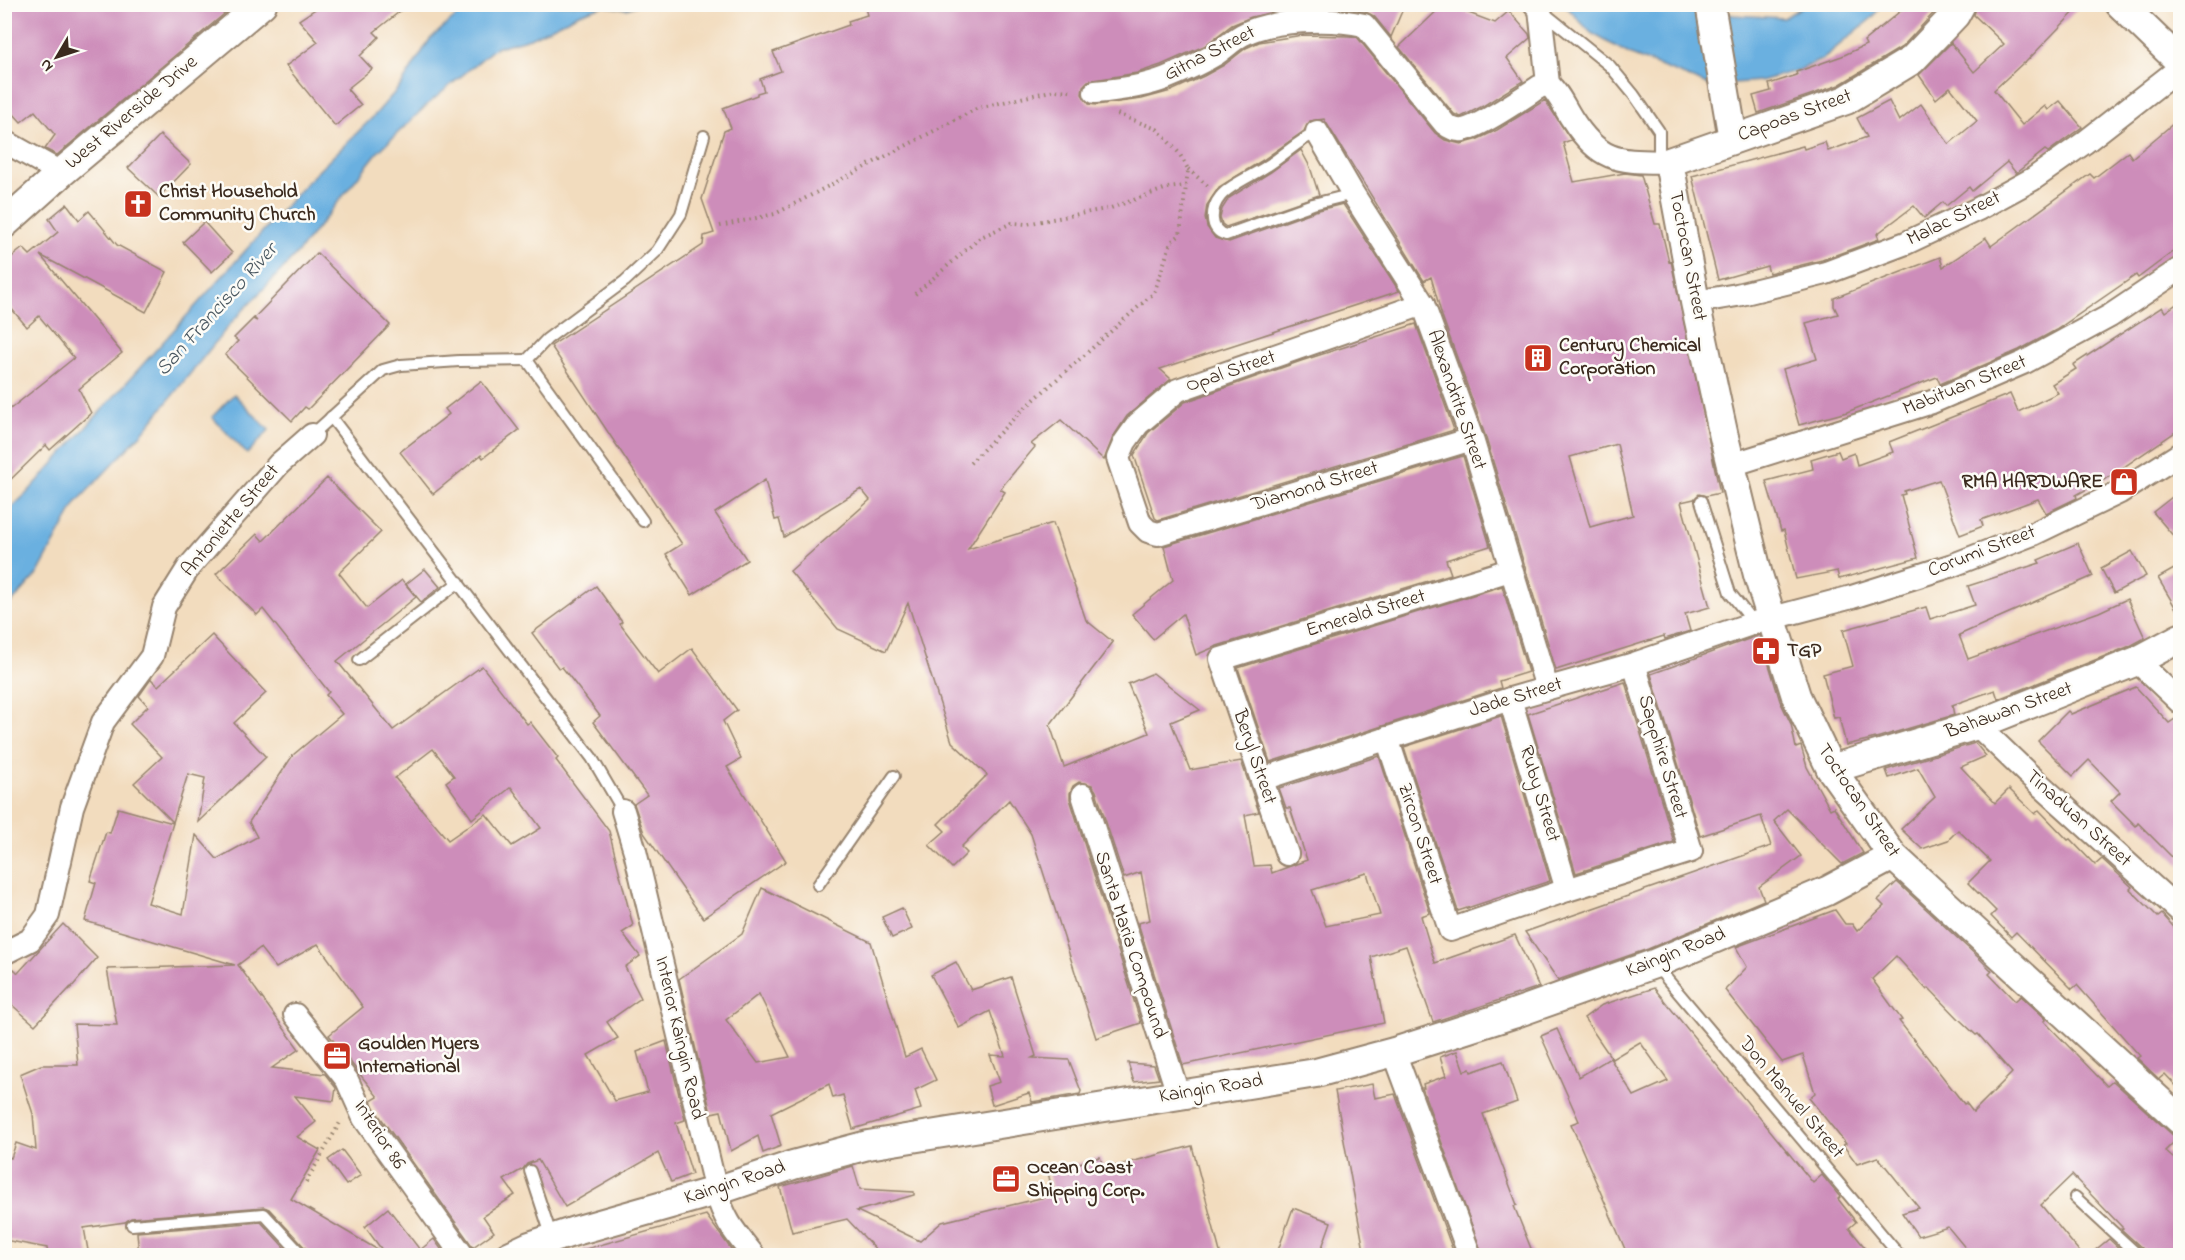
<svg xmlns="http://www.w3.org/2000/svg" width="2185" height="1260" viewBox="0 0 2185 1260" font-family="'Indie Flower',sans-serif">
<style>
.water{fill:#6ab0e0;stroke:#526d7f;stroke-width:1.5}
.building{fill:#cd8dba;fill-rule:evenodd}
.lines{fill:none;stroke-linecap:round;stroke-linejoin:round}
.service-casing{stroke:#96836e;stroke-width:14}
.minor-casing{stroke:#96836e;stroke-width:26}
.tertiary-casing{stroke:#96836e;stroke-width:32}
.path{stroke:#96836e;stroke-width:4;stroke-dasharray:1.5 4.5;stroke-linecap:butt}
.service{stroke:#fff;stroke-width:10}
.minor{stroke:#fff;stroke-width:22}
.tertiary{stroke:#fff;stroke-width:28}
.labels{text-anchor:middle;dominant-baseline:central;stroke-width:5;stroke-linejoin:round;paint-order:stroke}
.street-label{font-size:20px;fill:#3b2a1e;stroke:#fdfcf7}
.poi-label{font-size:20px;font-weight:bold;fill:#3b2a1e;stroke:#fdfcf7;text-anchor:start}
.water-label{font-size:21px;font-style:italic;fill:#4b5962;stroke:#fdfcf7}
</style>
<rect width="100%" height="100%" fill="#fdfcf7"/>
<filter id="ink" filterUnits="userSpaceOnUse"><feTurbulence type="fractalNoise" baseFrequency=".0167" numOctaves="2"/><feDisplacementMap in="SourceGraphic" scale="12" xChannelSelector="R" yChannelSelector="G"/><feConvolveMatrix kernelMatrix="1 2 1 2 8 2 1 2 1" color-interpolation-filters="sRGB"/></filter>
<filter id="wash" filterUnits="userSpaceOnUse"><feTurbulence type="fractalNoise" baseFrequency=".008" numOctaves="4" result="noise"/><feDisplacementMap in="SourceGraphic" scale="24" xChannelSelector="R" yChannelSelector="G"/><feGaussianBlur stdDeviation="1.35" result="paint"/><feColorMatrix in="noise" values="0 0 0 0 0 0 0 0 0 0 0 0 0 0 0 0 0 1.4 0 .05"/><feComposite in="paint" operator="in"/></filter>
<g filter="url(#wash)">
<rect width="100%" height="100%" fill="#f2dcbe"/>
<g class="water">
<polygon points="473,5 637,5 627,9 603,6 579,14 530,38 495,48 428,104 377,153 295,256 231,323 143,432 76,503 38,573 17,597 5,608 5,514 27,493 309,180 373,117 402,84 430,39 460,13"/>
<polygon points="1565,5 1690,5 1733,15 1784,18 1805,5 1881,5 1873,17 1821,60 1799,70 1760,81 1708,85 1631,55 1591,33"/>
<polygon points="234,394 269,430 247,454 212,417"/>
</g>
<g id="blocks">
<g class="building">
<polygon points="14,4 236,4 57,155 45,149 55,135 35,111 21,122 4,103 4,24"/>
<polygon points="323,4 409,4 374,32 379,37 360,56 372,69 347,89 361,105 335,126 286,66 318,42 299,20"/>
<path d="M864,4H1405L1391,37L1374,16L1366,12L1353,9L1301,8L1251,17L1232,25L1204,46L1161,65L1137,73L1088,81L1083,86L1082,94L1089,104L1096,105L1142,99L1171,91L1204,76L1224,65L1246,48L1259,42L1303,35L1349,36L1357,37L1435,133L1445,140L1461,144L1476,140L1497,130L1545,100L1571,140L1563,143L1574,182L1625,173L1641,175L1655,224H1660L1669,262L1671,261L1720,493L1706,496L1699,494L1694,499L1681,502L1710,607L1685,614L1690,631L1665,639L1664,636L1556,670L1485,435L1442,316L1431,277L1424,281L1324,119L1310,121L1304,131L1263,160L1219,187L1207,205L1205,218L1207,227L1215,238L1229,242L1315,211L1343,204L1399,291L1160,369L1171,379L1127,416L1113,437L1104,460L1061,420L1031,444L1035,447L1000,489L1005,492L968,549L1053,523L1086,620L1113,642L1050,725L1064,767L1149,733L1128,684L1153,673L1200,710L1171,722L1190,770L1241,761L1259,812L1245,815L1254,866L1270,865L1272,873L1307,860L1290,808H1286L1279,788L1379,756L1430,913L1421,916L1435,963L1515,935L1539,987L1433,1022L1406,946L1371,957L1384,1023L1183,1065L1138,923L1150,920L1141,872L1124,878L1096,791L1092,785L1079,782L1073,786L1070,793V799L1141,1023L1096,1038L1031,834L1009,800L961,847L967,853L952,868L929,845L945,831L938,824L987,775L952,742L908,603L886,651L838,629L790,571L870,500L861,489L784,537L779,519L775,520L765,480L715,513L747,560L692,595L666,554L682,544L551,346L703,245L704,236L714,233L702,199L724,131L731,128L723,108L757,95V93L764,91L760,79L781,71L773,52L849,25L848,21L867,15ZM1617,444L1633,515L1590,527L1570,457ZM1367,873L1380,915L1326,926L1312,890Z"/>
<polygon points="1444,4 1454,4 1458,9 1495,23 1509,11 1529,34 1530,38 1507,58 1523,81 1483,106 1461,117 1454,114 1399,47"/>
<polygon points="1909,4 1942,4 1902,47 1839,85 1758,113 1753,96 1771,91 1769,84 1797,75 1796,72 1842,56 1866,45 1864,41"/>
<polygon points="1977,4 2082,4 2024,64 2023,63 1994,90 2022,125 2045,106 2048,110 2060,101 2082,127 2048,152 2045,150 2016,173 2007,162 1972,191 1969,187 1946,206 1943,202 1924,218 1914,206 1877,234 1879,239 1822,260 1769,273 1767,266 1718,280 1692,176 1803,146 1804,149 1825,142 1828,151 1867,137 1857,118 1889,101 1899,121 1921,104 1949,144 1977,121 1950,87 1936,99 1919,75 1951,43 1974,72 2004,44 1974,15"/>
<polygon points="2181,117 2181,245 2166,257 2138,278 2136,275 2056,330 2019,350 1940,384 1937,377 1847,412 1799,425 1783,369 1817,359 1806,323 1838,314 1834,306 1834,298 1940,257 1943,267 1986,238 1991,246 2090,174 2094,178 2128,152 2132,158"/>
<polygon points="160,135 191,164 159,197 128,168"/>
<polygon points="1301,150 1310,167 1319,195 1226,227 1222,224 1220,218 1222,209 1229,198 1271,172"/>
<polygon points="67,204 79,220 89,211 117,245 167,272 146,312 40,255 122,353 79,389 91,413 50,450 46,445 4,486 4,414 74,358 39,316 27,327 4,300 4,263 23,248 30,255 58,232 49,219"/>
<polygon points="204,222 232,253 212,272 183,242"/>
<polygon points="317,253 390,325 308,409 305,407 292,421 225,355 238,341 234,338 253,319 257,321 254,318"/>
<polygon points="2181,301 2181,428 2109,477 2076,495 2077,498 2046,513 2038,499 1981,520 1983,526 1960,535 1939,480 1904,491 1905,494 1901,495 1918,558 1839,579 1837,571 1796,579 1784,530 1781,531 1766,481 1813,469 1811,459 1838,451 1841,458 1854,453 1857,465 1893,452 1889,442 2010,394 2018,412 2058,393 2052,384 2076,369 2073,365 2162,307 2165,312"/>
<polygon points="1416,324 1454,430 1158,520 1155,518 1134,455 1148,433 1185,402 1301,361"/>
<polygon points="481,381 519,430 483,458 481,455 433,494 400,452 449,414 445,409"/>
<polygon points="1463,456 1490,546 1446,560 1451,574 1217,646 1196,655 1183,614 1153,639 1132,614 1173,580 1164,546"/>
<path d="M327,478L381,532L339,573L367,608L402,580L416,597L337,661L393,730L482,666L527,724L530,722L558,758L556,760L609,831L633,926L622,933L640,956L625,967L641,998L607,1022L618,1038L588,1055L615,1101L648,1092L637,1052L666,1041L685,1120L676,1123L692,1174L671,1182L658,1153L565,1207L538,1160L527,1164L523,1169L504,1180L515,1195L483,1216L494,1232L473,1247L376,1111L371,1101L378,1097L329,1035L363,1007L318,944L276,968L260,948L238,965L299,1049L272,1068L325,1074L336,1088L334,1101L295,1096L316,1122L297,1137L320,1150L291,1199L385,1254L365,1227L388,1208L420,1250L434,1239L446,1256H310L308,1251L269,1209L264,1207L131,1218L125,1222L84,1228L89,1256H48L47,1248L4,1240V1156L11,1158L16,1143L36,1150L33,1114L20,1074L41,1065H78L74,1024L117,1025L107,969L235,965L85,921L96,883L90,881L106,832L110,833L118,808L173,823L148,903L183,914L196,835L217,859L257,837L249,822L293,755L342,714L326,695L329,692L263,609L257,615L216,574L257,534L263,541ZM433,749L454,776L446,782L472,819L511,787L541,828L512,846L486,814L448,840L395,778Z"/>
<polygon points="2181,490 2181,545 2153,512"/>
<polygon points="2078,543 2093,576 1959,635 1968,659 2099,612 2127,599 2145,638 2130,646 2003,697 1998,699 1995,690 1952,705 1954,715 1876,738 1846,745 1839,717 1834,718 1823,674 1853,666 1843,630 1926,607 1930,619 1975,605 1968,586 2040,563 2038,560"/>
<polygon points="2132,551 2146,576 2114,593 2101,568"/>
<polygon points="2181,565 2181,617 2158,578"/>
<polygon points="425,569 440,587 421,602 406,584"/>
<polygon points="596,586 622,622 620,624 658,674 692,648 737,710 723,721 741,759 727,767 786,861 703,918 644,833 634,804 647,795 593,722 600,716 562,667 559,669 532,633"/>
<polygon points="1502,586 1528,672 1499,681 1501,688 1270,762 1238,668"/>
<polygon points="212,635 266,693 234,723 266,757 198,822 205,778 188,774 173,822 134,783 162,757 130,724 148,706 139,696 151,679 158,686"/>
<polygon points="1760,635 1780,701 1791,724 1796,748 1801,746 1807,767 1830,809 1834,807 1863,853 1842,864 1787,809 1774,821 1801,856 1759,887 1764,900 1648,949 1558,980 1525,932 1771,846 1761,816 1700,836 1651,674"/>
<polygon points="1625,682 1674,842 1576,873 1528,714"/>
<polygon points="2136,687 2169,723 2181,715 2181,866 2138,823 2136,826 2111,801 2120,792 2089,760 2073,776 2038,741 2068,711 2071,714"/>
<polygon points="1501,716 1550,881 1458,911 1404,747"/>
<polygon points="1975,743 1986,756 1961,767 1995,803 2009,789 2035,814 2039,810 2068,840 2070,839 2095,865 2102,859 2132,887 2130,889 2158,917 2162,914 2181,935 2181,1091 2165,1074 2159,1079 2137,1058 2140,1056 2077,985 2072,989 2016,932 2011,937 1991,916 1996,911 1968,883 1990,861 1958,830 1948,840 1922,849 1901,829 1935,797 1918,768 1889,778 1886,770"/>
<path d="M1897,882L1980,959L1992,971L1989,974L2015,1001L2021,996L2045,1018L2046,1020L2044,1021L2107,1086L2113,1081L2177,1139L2165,1151L2181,1165V1256H2146L2144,1250L2121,1229L2123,1228L2072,1175L2041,1205L2083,1256H1972L1948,1227L1918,1236L1902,1213L1919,1208L1878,1157L1857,1164L1843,1145L1846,1144L1809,1098L1815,1093L1803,1055L1782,1062L1725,990L1747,967L1736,947L1835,910L1845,924H1852L1857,931L1884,906L1878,900ZM1896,956L1927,990L1929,988L1960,1020L1976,1035L1978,1034L2012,1073L1973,1112L1966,1103L1964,1104L1899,1021L1902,1020L1872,979Z"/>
<path d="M762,888L871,942L905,1057L921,1049L936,1080L915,1090L921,1109L853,1129L843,1095L833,1098L829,1084L771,1113L781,1146L763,1153L758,1136L731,1151L721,1111L711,1113L679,979L742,934ZM759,994L790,1057L758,1063L726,1020Z"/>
<polygon points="902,908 912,929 892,938 882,917"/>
<polygon points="63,924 97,958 70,989 70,988 35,1025 4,998 4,982 14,969 18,973"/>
<polygon points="956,962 971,990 1011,977 1036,1056 1032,1058 1069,1060 1081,1091 1080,1094 1032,1102 1029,1093 992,1105 987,1086 1000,1082 990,1055 1005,1056 990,1011 959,1028 931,975"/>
<polygon points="1654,988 1813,1183 1822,1175 1840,1197 1838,1199 1856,1222 1849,1228 1872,1256 1628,1256 1571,1124 1579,1121 1541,1036 1557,1029 1579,1077 1610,1058 1634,1096 1668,1081 1640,1042 1612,1059 1584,1018 1602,1005"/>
<polygon points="1457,1051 1464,1071 1470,1069 1471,1072 1503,1061 1517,1102 1483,1114 1517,1205 1514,1206 1534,1256 1483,1256 1422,1088 1424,1088 1423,1084 1446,1076 1440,1057"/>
<polygon points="1128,1063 1154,1065 1159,1079 1134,1082"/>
<polygon points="1372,1084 1375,1098 1395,1094 1455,1256 1365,1256 1335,1091"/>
<polygon points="1192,1146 1221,1256 882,1256 847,1219 792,1232 780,1187 853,1166 860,1189 914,1192 914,1195 857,1211 920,1241 942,1222 1053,1195 1048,1172 1100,1157 1104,1169"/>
<polygon points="342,1150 361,1175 346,1185 328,1160"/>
<polygon points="1293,1208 1331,1222 1319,1256 1276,1256"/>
<polygon points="706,1215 736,1256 582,1256 582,1250"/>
<polygon points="261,1222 292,1256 139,1256 137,1232"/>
<polygon points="2109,1239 2127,1256 2088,1256"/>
</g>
</g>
</g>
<g filter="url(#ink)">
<use href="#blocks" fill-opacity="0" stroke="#96836e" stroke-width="1.5"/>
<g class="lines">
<g class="service-casing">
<g id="service">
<polyline points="1543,12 1610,66 1634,95 1659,131 1659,161"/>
<path d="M1317,132C1296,142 1286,154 1267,166C1254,175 1229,185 1220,197C1211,208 1208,231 1226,235L1313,204L1353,194"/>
<polyline points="527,360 547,339 625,281 657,251 681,214 704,136"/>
<polyline points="527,360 643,521"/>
<polyline points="331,417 592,758 623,811"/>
<polyline points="312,435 383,370 401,365 459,361 527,360"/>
<polyline points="1701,501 1730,593 1754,623"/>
<polyline points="359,660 459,582"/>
<polyline points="818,885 894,776"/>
<polyline points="1656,966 1900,1256"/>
<polyline points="530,1171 552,1238"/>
<polyline points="2075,1197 2139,1256"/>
<polyline points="132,1225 264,1214 303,1256"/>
</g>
</g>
<g class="minor-casing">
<g id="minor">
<polyline points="1535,4 1540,9 1548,84"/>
<path d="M1548,84C1559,93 1564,107 1572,119C1601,164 1620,161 1669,162"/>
<path d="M1095,92C1119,90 1143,87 1166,78C1183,71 1201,63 1216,54C1225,48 1233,40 1242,35C1271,19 1332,18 1364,25L1445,124C1450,128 1455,131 1463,130C1480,127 1522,98 1539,87L1548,84"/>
<polyline points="1317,132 1353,194 1423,304 1472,439 1547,688"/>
<polyline points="4,141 61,173"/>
<polyline points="1695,302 1737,295 1826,273 1906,243 1978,209 2033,179 2084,143 2180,68"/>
<polyline points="1423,304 1178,390 1138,424 1125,442 1118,458 1140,523 1148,531 1158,534 1472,439"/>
<polyline points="1731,465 1932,402 2025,362 2110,316 2180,269"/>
<polyline points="2137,661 2180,702"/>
<polyline points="1510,699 1567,890"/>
<polyline points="1977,725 2027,773 2180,911"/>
<polyline points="1387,738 1450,930 1567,890 1691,851 1634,664"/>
<polyline points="1262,779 1510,699 1634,664 1754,623 1852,597 1953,565 2033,534 2120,492 2180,454"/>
<polyline points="1083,795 1178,1094"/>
<path d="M623,811L635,851L716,1191C725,1222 734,1231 754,1256"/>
<polyline points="1287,854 1221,659 1510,570"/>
<polyline points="4,953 30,940 48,915 72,807 103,722 152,656 164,607 189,567 279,464 312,435"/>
<polyline points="295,1015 347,1080 364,1118 463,1256"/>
<polyline points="1394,1052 1470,1256"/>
</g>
</g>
<g class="tertiary-casing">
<g id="tertiary">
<polyline points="1710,4 1733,139"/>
<polyline points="1961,4 1955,15 1912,60 1846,100 1669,162 1695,302 1724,437 1758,575 1796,696 1831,769 1893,856 2180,1120"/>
<polyline points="2120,4 2180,62"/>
<polyline points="4,224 61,173 262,4"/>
<polyline points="1831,769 1977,725 2137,661 2180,638"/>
<polyline points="509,1256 530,1246 575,1231 716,1191 793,1165 868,1145 1316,1073 1394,1052 1513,1014 1654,964 1827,891 1893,856"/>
</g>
</g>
<g class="path">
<polyline points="1188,169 1208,186"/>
<polyline points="720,226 775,214 978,108 1055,90 1074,91"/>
<polyline points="915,294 981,237 1012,223 1026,224 1111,208 1167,188 1186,186"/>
<polyline points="970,463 1018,414 1154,293 1171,242 1180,235 1188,169 1179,153 1157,129 1117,114"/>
<polyline points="306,1182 341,1121"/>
</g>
<use href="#service" class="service"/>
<use href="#minor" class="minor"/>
<use href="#tertiary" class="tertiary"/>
</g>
</g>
<defs>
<g id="church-square" transform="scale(1.5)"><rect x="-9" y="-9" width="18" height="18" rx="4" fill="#c8321e" stroke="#fdfcf7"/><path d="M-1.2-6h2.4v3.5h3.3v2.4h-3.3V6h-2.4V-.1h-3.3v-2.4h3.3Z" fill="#fff"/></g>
<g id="building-square" transform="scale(1.5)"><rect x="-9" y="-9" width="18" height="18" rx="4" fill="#c8321e" stroke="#fdfcf7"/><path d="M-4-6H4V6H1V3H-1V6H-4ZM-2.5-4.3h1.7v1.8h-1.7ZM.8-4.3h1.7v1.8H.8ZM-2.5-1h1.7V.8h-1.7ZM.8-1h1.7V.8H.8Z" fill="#fff"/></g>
<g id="shop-square" transform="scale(1.5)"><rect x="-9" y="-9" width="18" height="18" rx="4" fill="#c8321e" stroke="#fdfcf7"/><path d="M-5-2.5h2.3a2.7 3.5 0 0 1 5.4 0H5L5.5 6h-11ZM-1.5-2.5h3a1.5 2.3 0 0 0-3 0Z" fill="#fff"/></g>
<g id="pharmacy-square" transform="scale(1.5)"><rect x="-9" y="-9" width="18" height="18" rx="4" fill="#c8321e" stroke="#fdfcf7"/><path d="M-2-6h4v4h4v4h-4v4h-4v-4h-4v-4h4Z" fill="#fff"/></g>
<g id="office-square" transform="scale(1.5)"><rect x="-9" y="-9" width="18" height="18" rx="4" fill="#c8321e" stroke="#fdfcf7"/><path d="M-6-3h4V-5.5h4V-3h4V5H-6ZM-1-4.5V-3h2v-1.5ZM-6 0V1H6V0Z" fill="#fff"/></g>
</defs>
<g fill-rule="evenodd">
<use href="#church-square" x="138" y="204"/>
<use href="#building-square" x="1538" y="358"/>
<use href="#shop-square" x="2124" y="482"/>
<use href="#pharmacy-square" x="1766" y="651"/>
<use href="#office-square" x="337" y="1056"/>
<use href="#office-square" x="1006" y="1179"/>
</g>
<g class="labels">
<g class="street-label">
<text transform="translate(1210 54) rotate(-27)">Gitna Street</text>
<text transform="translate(132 113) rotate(-40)">West Riverside Drive</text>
<text transform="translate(1795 116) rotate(-20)">Capoas Street</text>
<text transform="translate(1954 219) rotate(-26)">Malac Street</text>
<text transform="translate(1687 256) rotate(79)">Toctocan Street</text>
<text transform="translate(1231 372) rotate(-19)">Opal Street</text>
<text transform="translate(1965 386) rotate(-22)">Mabituan Street</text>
<text transform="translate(1456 400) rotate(71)">Alexandrite Street</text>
<text transform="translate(1315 487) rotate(-17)">Diamond Street</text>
<text transform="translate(231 521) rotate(-50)">Antoniette Street</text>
<text transform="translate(1982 552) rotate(-21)">Corumi Street</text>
<text transform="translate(1366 614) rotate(-17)">Emerald Street</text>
<text transform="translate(1516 698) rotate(-17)">Jade Street</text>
<text transform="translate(2009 711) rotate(-20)">Bahawan Street</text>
<text transform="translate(1254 757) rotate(71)">Beryl Street</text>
<text transform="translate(1662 757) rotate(73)">Sapphire Street</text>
<text transform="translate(1539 794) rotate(73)">Ruby Street</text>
<text transform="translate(1858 801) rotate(56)">Toctocan Street</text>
<text transform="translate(2078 819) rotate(42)">Tinaduan Street</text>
<text transform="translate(1419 834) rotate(72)">Zircon Street</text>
<text transform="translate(1130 945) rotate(72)">Santa Maria Compound</text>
<text transform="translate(1676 953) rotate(-22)">Kaingin Road</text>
<text transform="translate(679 1038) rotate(77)">Interior Kaingin Road</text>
<text transform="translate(1211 1089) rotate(-9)">Kaingin Road</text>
<text transform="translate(1791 1098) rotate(50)">Don Manuel Street</text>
<text transform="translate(379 1135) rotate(57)">Interior 86</text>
<text transform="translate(735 1183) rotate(-18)">Kaingin Road</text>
</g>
<g class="poi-label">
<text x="159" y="192">Christ Household<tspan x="159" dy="23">Community Church</tspan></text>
<text x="1559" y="346">Century Chemical<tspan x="1559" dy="23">Corporation</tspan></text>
<text x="2103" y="482" text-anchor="end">RMA HARDWARE</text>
<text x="1787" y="651">TGP</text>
<text x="358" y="1044">Goulden Myers<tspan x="358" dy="23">International</tspan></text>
<text x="1027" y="1168">Ocean Coast<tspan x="1027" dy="23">Shipping Corp.</tspan></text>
</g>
<g class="water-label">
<text transform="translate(217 310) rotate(-48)">San Francisco River</text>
</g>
</g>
<rect width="2185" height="1260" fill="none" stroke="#fdfcf7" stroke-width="24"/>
<g transform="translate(57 57) rotate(231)" stroke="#fdfcf7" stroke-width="4.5" paint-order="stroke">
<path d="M0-4.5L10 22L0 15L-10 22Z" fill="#3b2a1e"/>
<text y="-9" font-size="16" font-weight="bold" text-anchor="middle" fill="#3b2a1e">N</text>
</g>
</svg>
